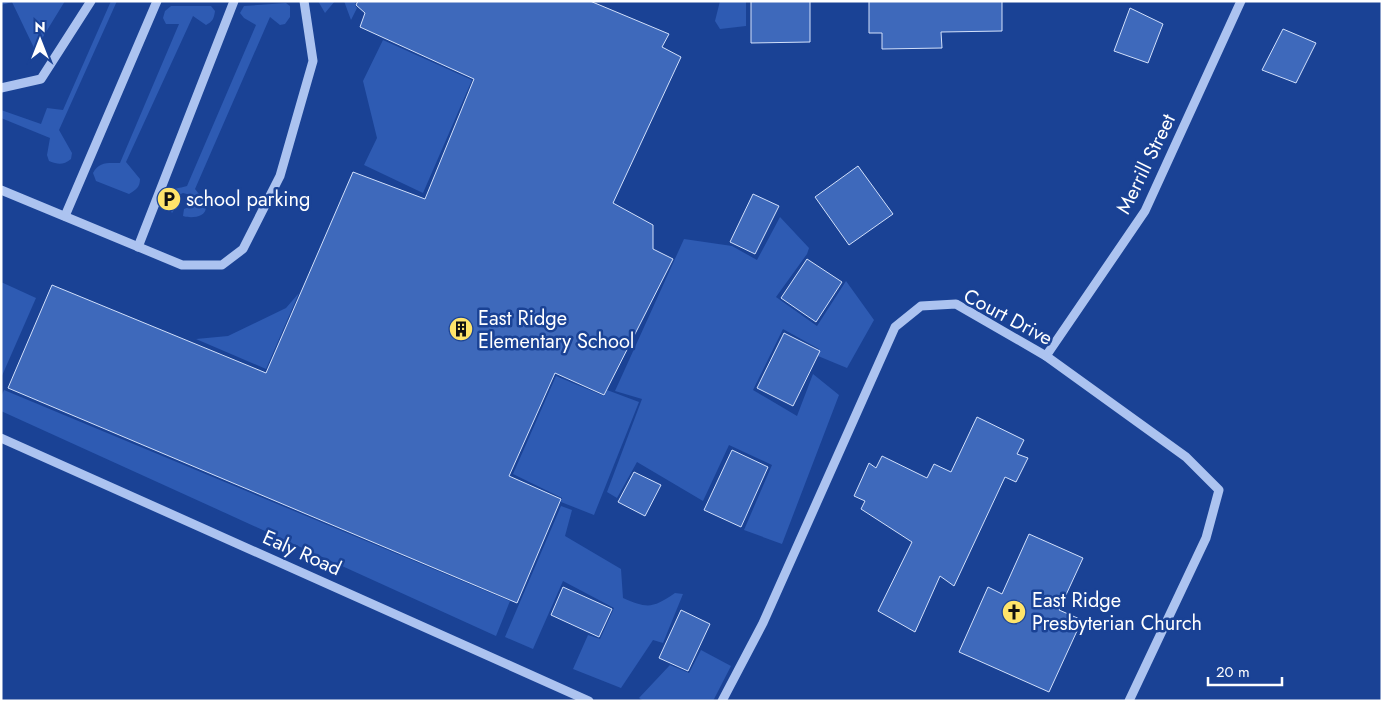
<svg xmlns="http://www.w3.org/2000/svg" width="1383" height="702" viewBox="0 0 1383 702" font-family="Jost,sans-serif">
<style>
.green{fill:#2e5bb3}
.building{fill:#3e69bb;stroke:#d2e0fb}
.lines{fill:none;stroke-linecap:round;stroke-linejoin:round}
.minor{stroke:#acc3f0;stroke-width:9}
.labels{text-anchor:middle;dominant-baseline:central;stroke-width:5;stroke-linejoin:round;paint-order:stroke}
.street-label{font-size:20px;fill:#fff;stroke:#1a4295}
.poi-label{font-size:20px;fill:#fff;stroke:#1a4295;text-anchor:start}
</style>
<rect width="100%" height="100%" fill="#1a4295"/>
<g class="green">
<polygon points="1,1 65,1 35,50 12,2 1,5"/>
<path d="M111,1H117L59,130L72,153L71,159C63,165 59,165 49,161L47,155L50,138L1,118V110L41,124L47,108L63,110Z"/>
<polygon points="318,1 335,1 325,13"/>
<polygon points="344,1 356,1 355,5 357,8 351,20"/>
<polygon points="720,1 746,1 746,26 720,29 715,21"/>
<path d="M286,3L290,6V17L285,24L280,25L270,17L195,189C198,193 203,198 205,203C210,217 192,219 183,216L184,209L189,207L192,203L191,195L183,193L176,196L174,203L176,207L172,213L164,200C166,188 177,189 187,186L256,25L244,18L240,13L244,6Z"/>
<path d="M171,6H211L215,11C214,19 212,22 206,25L193,16L126,162L140,179C140,187 136,190 129,194L96,181L93,173C99,161 109,163 120,163L179,24H166L163,18L165,11Z"/>
<polygon points="383,40 472,80 423,193 364,165 377,138 363,81"/>
<polygon points="780,217 809,248 807,254 776,297 817,326 846,281 874,320 847,368 818,356 819,349 783,329 753,390 797,416 813,374 839,395 782,544 744,530 772,465 729,445 703,501 637,462 617,498 607,492 642,399 615,391 684,239 732,246 757,260"/>
<polygon points="1,282 36,298 1,378"/>
<polygon points="299,293 266,369 196,339 228,336 286,308"/>
<polygon points="556,376 604,396 607,390 639,402 594,515 561,502 562,498 513,474"/>
<polygon points="4,390 510,601 496,636 1,411 1,397"/>
<path d="M561,506L572,510L565,536L621,569L623,598C648,609 653,608 675,593L683,594L663,643L653,640L621,688L573,669L588,635L600,639L614,608L563,581L533,649L505,637Z"/>
<polygon points="701,650 731,666 713,701 644,701 639,698 670,665 689,673"/>
</g>
<g class="building">
<polygon points="358,1 590,1 669,34 662,47 681,57 613,203 653,225 653,249 673,259 604,395 555,373 509,476 561,499 517,603 8,388 52,285 266,373 353,172 425,199 474,79 360,27 365,13 356,5"/>
<polygon points="751,1 810,1 810,42 751,43"/>
<polygon points="869,1 1002,1 1002,31 941,32 942,48 882,49 882,33 869,33"/>
<polygon points="1130,8 1163,24 1148,63 1114,51"/>
<polygon points="1283,29 1316,43 1296,83 1262,70"/>
<polygon points="858,166 893,214 849,245 815,197"/>
<polygon points="753,194 779,206 755,254 730,242"/>
<polygon points="807,259 842,282 816,322 781,298"/>
<polygon points="784,333 820,351 793,406 757,388"/>
<polygon points="977,417 1024,440 1017,454 1028,458 1016,482 1005,477 954,586 940,576 915,632 878,611 912,542 861,509 865,501 854,496 869,463 876,468 882,456 927,478 934,464 951,472"/>
<polygon points="732,450 768,467 741,527 704,510"/>
<polygon points="634,472 661,485 645,516 618,502"/>
<polygon points="1029,534 1083,558 1059,610 1082,620 1049,692 959,652 988,587 1002,594"/>
<polygon points="563,587 612,609 599,637 551,615"/>
<polygon points="681,610 710,624 688,671 659,658"/>
</g>
<g class="lines">
<g class="minor">
<polyline points="1,88 41,79 91,1"/>
<polyline points="1,190 182,265 222,265 243,249 280,176 313,61 304,1"/>
<polyline points="65,216 157,1"/>
<polyline points="138,247 234,1"/>
<polyline points="1046,356 1145,211 1241,1"/>
<polyline points="1,438 589,701"/>
<polyline points="722,701 763,623 895,327 921,306 956,304 1046,356 1186,457 1219,490 1206,538 1129,701"/>
</g>
</g>
<defs>
<g id="parking-disc" transform="scale(1.25)"><circle r="9.5" fill="#ffe46a" stroke="#1a4295"/><path d="M-3.5-5.5H1a3.5 3.5 0 0 1 0 7H-1V5.5H-3.5ZM-1-3.4V-.6H.8a1.4 1.4 0 0 0 0-2.8Z" fill="#111"/></g>
<g id="building-disc" transform="scale(1.25)"><circle r="9.5" fill="#ffe46a" stroke="#1a4295"/><path d="M-4-6H4V6H1V3H-1V6H-4ZM-2.5-4.3h1.7v1.8h-1.7ZM.8-4.3h1.7v1.8H.8ZM-2.5-1h1.7V.8h-1.7ZM.8-1h1.7V.8H.8Z" fill="#111"/></g>
<g id="church-disc" transform="scale(1.25)"><circle r="9.5" fill="#ffe46a" stroke="#1a4295"/><path d="M-1.2-6h2.4v3.5h3.3v2.4h-3.3V6h-2.4V-.1h-3.3v-2.4h3.3Z" fill="#111"/></g>
</defs>
<g fill-rule="evenodd">
<use href="#parking-disc" x="169" y="199"/>
<use href="#building-disc" x="461" y="329"/>
<use href="#church-disc" x="1014" y="612"/>
</g>
<g class="labels">
<g class="street-label">
<text transform="translate(1146 164) rotate(-64)">Merrill Street</text>
<text transform="translate(1008 317) rotate(28)">Court Drive</text>
<text transform="translate(302 553) rotate(24)">Ealy Road</text>
</g>
<g class="poi-label">
<text x="186" y="199">school parking</text>
<text x="478" y="318">East Ridge<tspan x="478" dy="23">Elementary School</tspan></text>
<text x="1032" y="600">East Ridge<tspan x="1032" dy="23">Presbyterian Church</tspan></text>
</g>
</g>
<rect width="1383" height="702" fill="none" stroke="#ffffff" stroke-width="5"/>
<g transform="translate(40 40)" stroke="#1a4295" stroke-width="4" paint-order="stroke">
<path d="M0-4L9 19L0 12L-9 19Z" fill="#ffffff"/>
<text y="-8" font-size="14" font-weight="bold" text-anchor="middle" fill="#ffffff">N</text>
</g>
<path d="M1208 677v8h74v-8" fill="none" stroke="#ffffff" stroke-width="2.5"/>
<text x="1216" y="677" font-size="15" fill="#ffffff" stroke="#1a4295" stroke-width="4" paint-order="stroke">20 m</text>
</svg>
